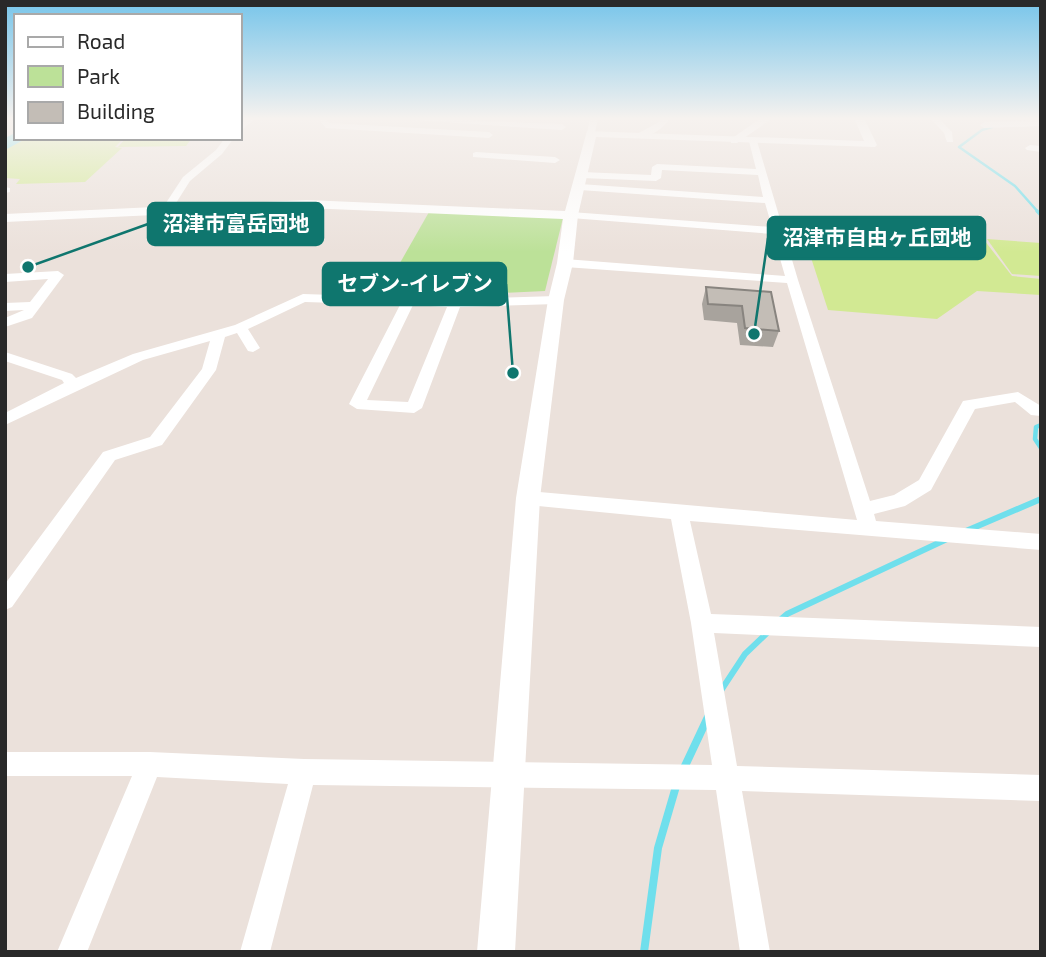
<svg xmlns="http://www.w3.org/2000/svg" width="1046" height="957" viewBox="0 0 1046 957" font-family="'Exo 2','Noto Sans JP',sans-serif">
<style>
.green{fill:#bce198}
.pitch{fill:#d2e993}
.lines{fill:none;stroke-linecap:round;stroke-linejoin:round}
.stream-far4{stroke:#6fdfec;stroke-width:2.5}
.stream-far3{stroke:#6fdfec;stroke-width:3.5}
.stream-far2{stroke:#6fdfec;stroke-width:4.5}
.stream-far1{stroke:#6fdfec;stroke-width:6}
.stream{stroke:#6fdfec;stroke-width:8}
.river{fill:#6fdfec;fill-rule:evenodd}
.minor{fill:#fff;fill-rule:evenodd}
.tertiary{fill:#fff;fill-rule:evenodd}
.wall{fill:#a8a39d}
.building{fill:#c3bdb6;stroke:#88847f;stroke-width:2}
.leader{fill:none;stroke:#0f766e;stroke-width:2.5}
.callout-dot{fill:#0f766e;stroke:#fff;stroke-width:2.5}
.callout{fill:#0f766e;stroke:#0f766e;stroke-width:2.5}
.callout-label{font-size:21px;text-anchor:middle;font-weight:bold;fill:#fff}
</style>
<rect width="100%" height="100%" fill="#ebe1db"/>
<polygon class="green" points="429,212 563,218 545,291 478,294 384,291"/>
<g class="pitch">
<polygon points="28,138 124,138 115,147 122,148 85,182 16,184 20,179 5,178 5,149"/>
<polygon points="126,138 192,138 186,146 118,147"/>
<polygon points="817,227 981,236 1012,276 1041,279 1041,295 977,291 937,319 828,310 802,230"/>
<polygon points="987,239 1041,243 1041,276 1012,274"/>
</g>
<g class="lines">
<polyline class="stream-far4" points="992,127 982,130 959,147 1015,186 1039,213"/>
<polyline class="stream-far3" points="1037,211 1041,215"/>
<polyline class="stream-far2" points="1041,425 1036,427 1035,439 1041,448"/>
<g class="stream-far1">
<polyline points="966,531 1041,499"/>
<polyline points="780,620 787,614 947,539"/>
<polyline points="720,692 745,654 768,632"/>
</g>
<g class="stream">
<polyline points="684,768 708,717"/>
<polyline points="644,952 658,848 677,783"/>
</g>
<polygon class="river" points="13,134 16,134 16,138 27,138 5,150 5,138"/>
<g class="minor">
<polygon points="247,118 256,118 240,131 240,125"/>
<polygon points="317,118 325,118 329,123 489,132 493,135 489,138 326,128"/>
<polygon points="409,118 562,124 566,127 562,130 413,120"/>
<polygon points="590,118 598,118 595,133 591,136 587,133"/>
<path d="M661,118H669C666,128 648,138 637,138V134L659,122Z"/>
<polygon points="761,118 770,120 737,143 731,143 731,139"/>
<polygon points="930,118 938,118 952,132 953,142 947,142 944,133"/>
<polygon points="1041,120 1041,126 984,128 980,125 984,122"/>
<polygon points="225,138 234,138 222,154 190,181 171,211 163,211 162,209 183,177 216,150"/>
<polygon points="753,138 757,141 798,280 870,501 894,495 919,480 963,401 1018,392 1041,406 1041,416 1031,415 1015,402 975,409 931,490 905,506 874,514 876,521 1041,534 1041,550 690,521 711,614 1041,627 1041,647 714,633 737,766 1041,775 1041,801 742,791 770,952 740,952 716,790 313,785 270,952 240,952 288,784 157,777 87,952 57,952 132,776 5,776 5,752 150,752 304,759 712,765 691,623 671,519 528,505 522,503 519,498 522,493 528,491 857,520 787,283 565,267 559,263 565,259 785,276 773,234 571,218 566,215 571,212 772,227 765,203 580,190 575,187 580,184 763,197 758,175 662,170 661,178 656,181 582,178 577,175 582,172 651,175 652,167 657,164 756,169 749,141"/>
<polygon points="1030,145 1041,146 1041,152 1027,150 1025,148"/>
<polygon points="476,152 555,157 560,160 555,163 473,157 473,153"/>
<polygon points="5,187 10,188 10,192 5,193"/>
<polygon points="58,271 64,275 32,318 5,327 5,318 24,310 5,311 5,303 30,302 48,279 5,282 5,274"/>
<path d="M303,294L455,299L556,296L562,300L556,304L460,307L422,408L414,413L357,409L349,404L400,305L305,302L248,329L260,348L253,352L248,351L237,333L225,337L216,370L162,445L115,460L12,607L5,610V584L103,452L150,437L202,369L210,341L143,360L5,425V413L64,383L62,380L5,361V352L72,374L76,378L133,354L235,325ZM413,305L447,307L408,402L367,400Z"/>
</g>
<polygon class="tertiary" points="854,118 864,118 877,145 875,147 596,137 578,215 573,263 564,300 540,498 515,952 477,952 516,498 548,300 557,263 563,219 307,208 5,222 5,214 307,200 565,211 587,131 864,141"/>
</g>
<polygon class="wall" points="706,287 771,292 779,331 773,347 740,345 737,323 704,320 702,304"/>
<polygon class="building" points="706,287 771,292 779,331 745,328 742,306 708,304"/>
<linearGradient id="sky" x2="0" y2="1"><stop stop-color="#77c5ea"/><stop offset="0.47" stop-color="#f6f2ef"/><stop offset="1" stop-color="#f6f2ef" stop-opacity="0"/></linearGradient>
<rect width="1046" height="252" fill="url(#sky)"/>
<path class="leader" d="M28 267L148 224M754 334L768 238M513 373L506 284"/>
<g class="callout-dot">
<circle cx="28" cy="267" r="7"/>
<circle cx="754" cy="334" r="7"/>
<circle cx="513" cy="373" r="7"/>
</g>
<g class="callout">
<rect x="148" y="203" width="175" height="42" rx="7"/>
<rect x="768" y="217" width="217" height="42" rx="7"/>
<rect x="323" y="263" width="183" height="42" rx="7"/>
</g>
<g class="callout-label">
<text x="236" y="231">沼津市富岳団地</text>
<text x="877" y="245">沼津市自由ヶ丘団地</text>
<text x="415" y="291">セブン-イレブン</text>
</g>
<rect width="1046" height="957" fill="none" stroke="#292929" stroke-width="14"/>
<rect x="14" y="14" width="228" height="126" fill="#ffffff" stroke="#a9a9a9" stroke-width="2"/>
<rect x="28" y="37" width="35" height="10" fill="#ffffff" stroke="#a9a9a9" stroke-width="2"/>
<text x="77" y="49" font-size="21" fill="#292929">Road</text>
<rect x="28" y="66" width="35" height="21" fill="#bce198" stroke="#a9a9a9" stroke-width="2"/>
<text x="77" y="84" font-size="21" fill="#292929">Park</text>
<rect x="28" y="102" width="35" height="21" fill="#c3bdb6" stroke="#a9a9a9" stroke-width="2"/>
<text x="77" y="119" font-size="21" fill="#292929">Building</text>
</svg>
